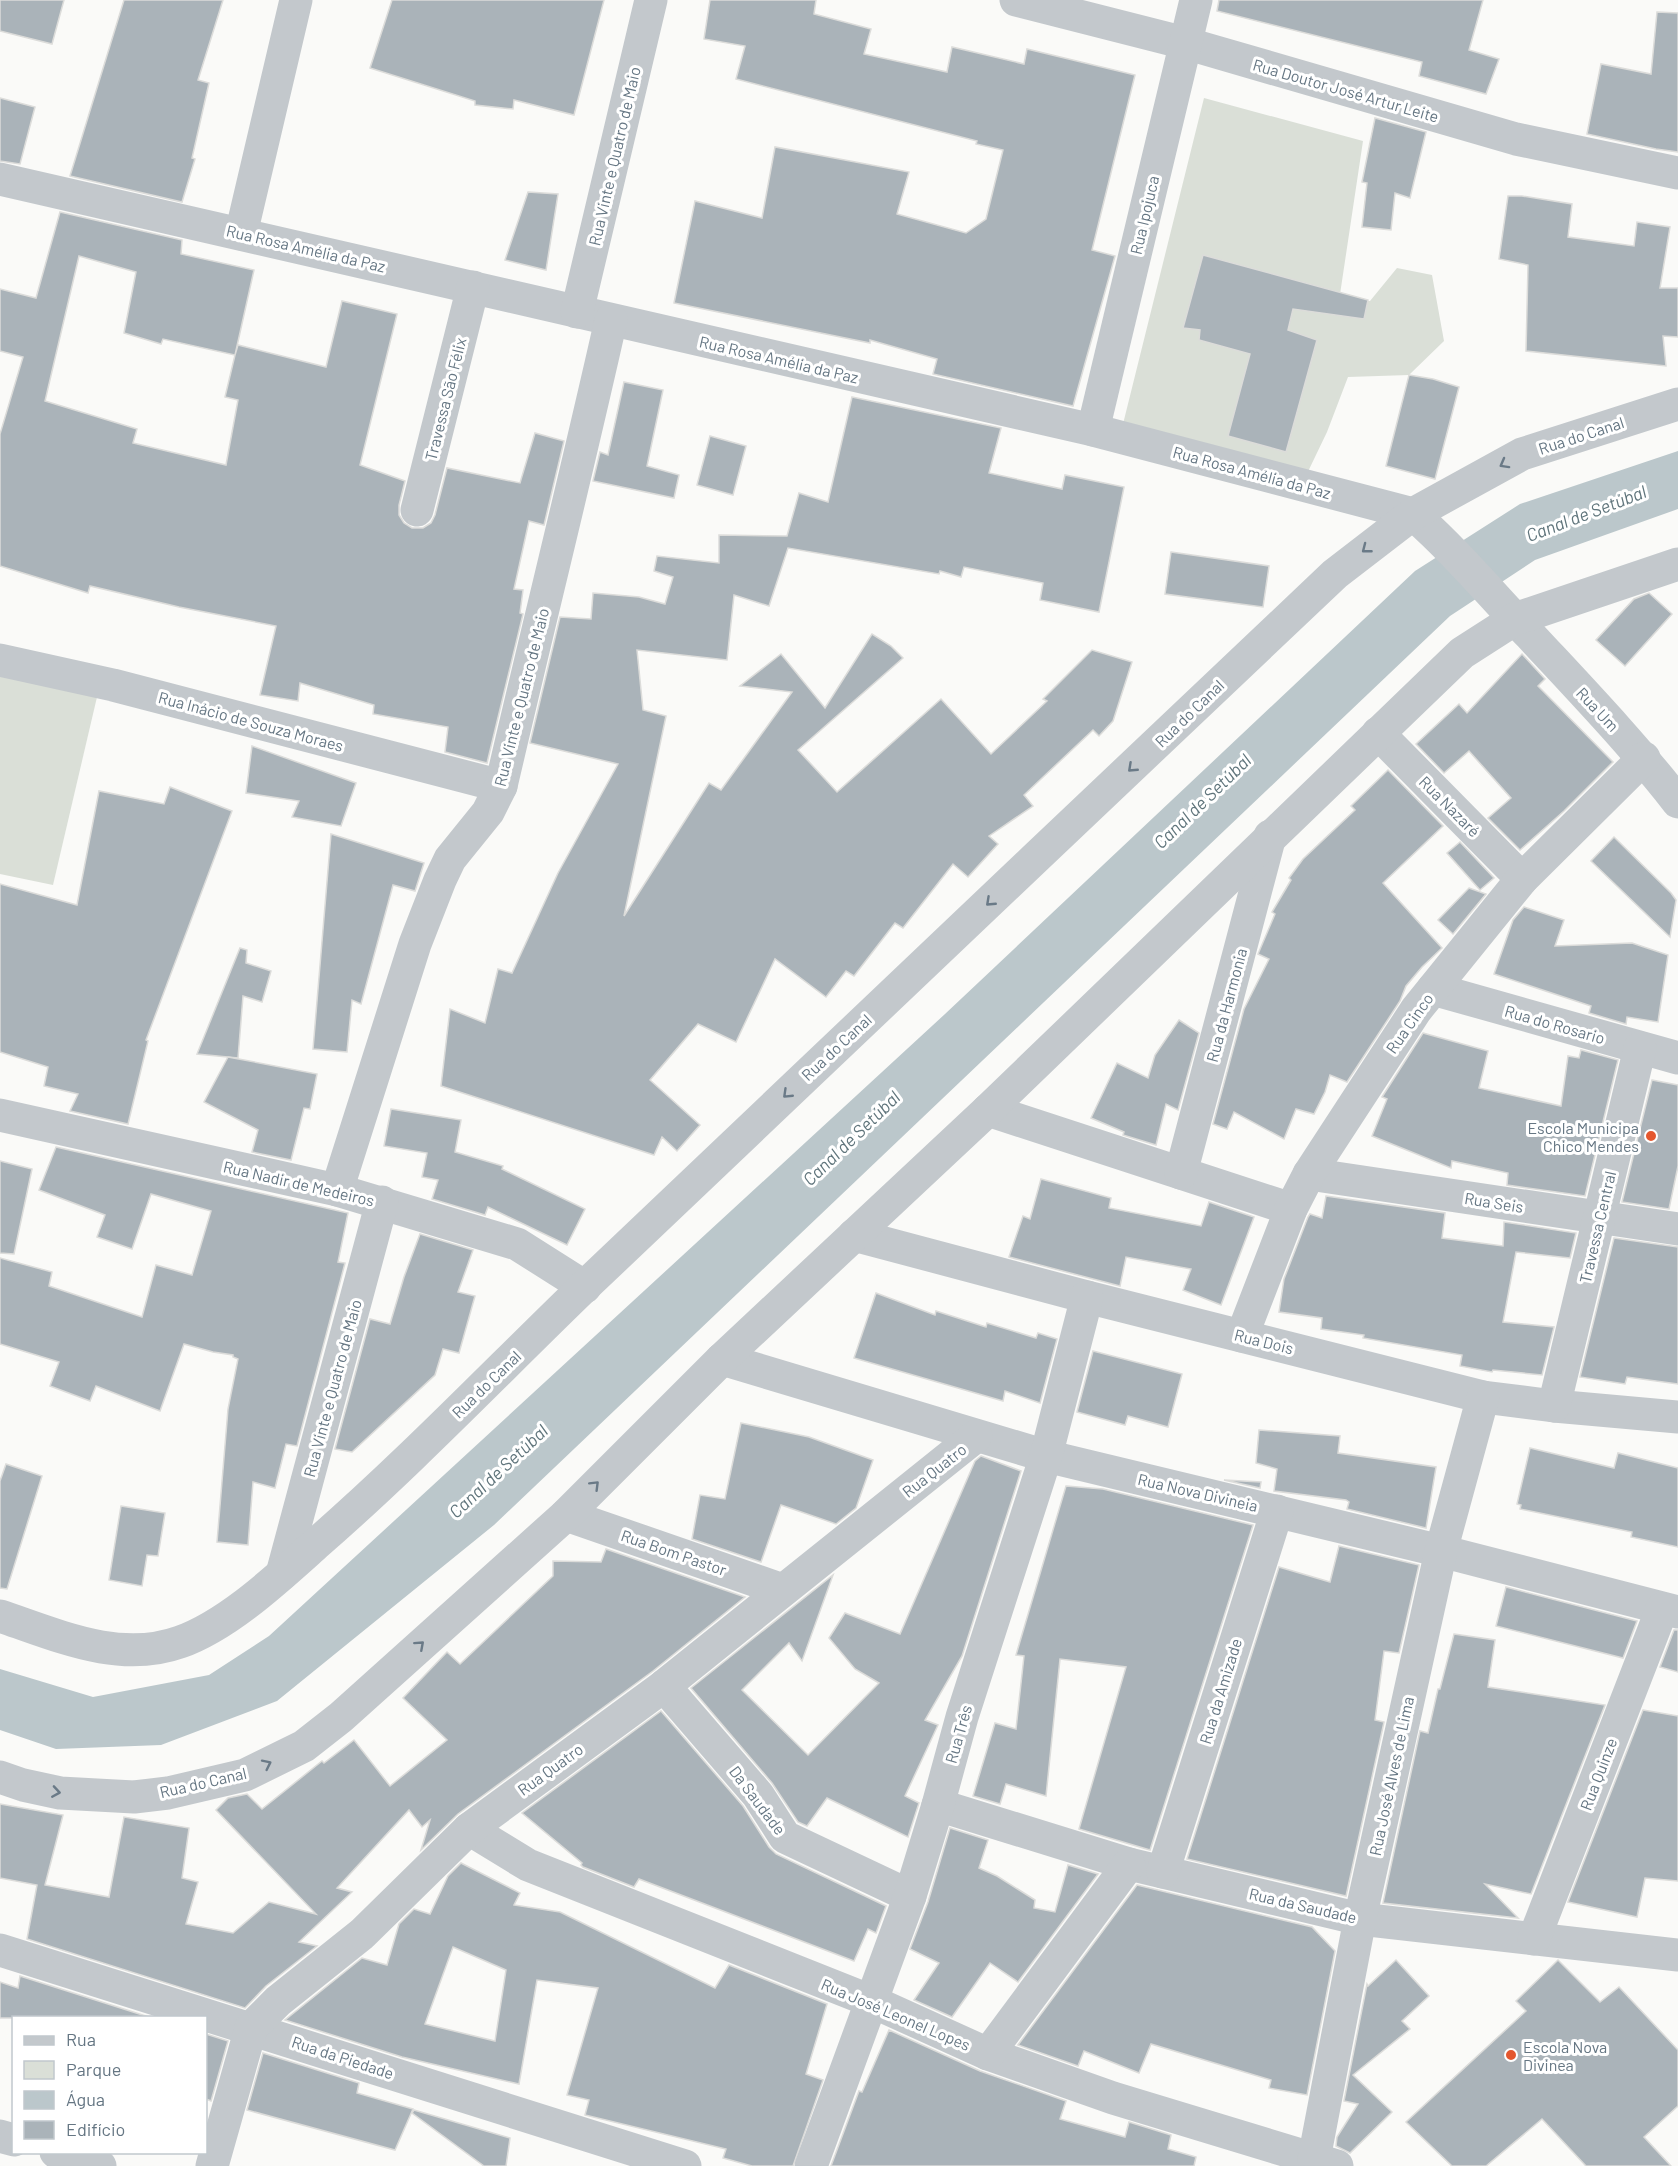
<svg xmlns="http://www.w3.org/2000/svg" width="1678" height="2166" viewBox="0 0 1678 2166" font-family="Barlow,sans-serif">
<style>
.green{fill:#dadfd7}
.water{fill:#bbc7cb}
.building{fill:#aab3b9;stroke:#dcdcda;stroke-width:1.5;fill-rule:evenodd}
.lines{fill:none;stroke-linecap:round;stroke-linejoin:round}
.minor{stroke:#c3c8cc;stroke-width:33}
.oneway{stroke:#6a7a87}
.poi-dot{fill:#e4572e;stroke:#fff;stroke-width:2}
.labels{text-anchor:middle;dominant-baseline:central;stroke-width:6;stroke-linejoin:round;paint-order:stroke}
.street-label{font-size:16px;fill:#657683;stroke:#fff}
.poi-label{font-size:16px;fill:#657683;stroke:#fff;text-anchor:end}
.water-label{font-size:18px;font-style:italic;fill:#60757c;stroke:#fff}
</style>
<rect width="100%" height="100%" fill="#fafaf8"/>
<g class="green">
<polygon points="1204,98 1363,141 1339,301 1370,301 1397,268 1432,275 1444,341 1409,375 1348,377 1327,432 1303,482 1122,428"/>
<polygon points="0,672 97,697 53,885 0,874"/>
</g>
<polygon class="water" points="1678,451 1678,509 1535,560 1450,616 494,1525 277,1701 161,1745 56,1749 0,1730 0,1669 93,1697 209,1675 269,1636 945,1014 1415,571 1520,504"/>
<g class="building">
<polygon points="0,0 64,0 52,44 0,31"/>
<polygon points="124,0 223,0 198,80 209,83 192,158 195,159 182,202 70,176"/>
<polygon points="392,0 604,0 574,115 514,100 513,109 475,105 475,101 370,68"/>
<polygon points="710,0 816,0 814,14 871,29 864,54 947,72 952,47 1024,64 1027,49 1135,75 1092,250 1115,256 1073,406 933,374 937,359 870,340 870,343 674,303 695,201 762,218 775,147 909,172 897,214 966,233 986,219 1003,150 976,144 977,141 736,79 745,46 704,39"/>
<polygon points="1219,0 1483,0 1469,50 1499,59 1486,94 1419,76 1422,62 1217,11"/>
<polygon points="1657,12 1678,13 1678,152 1656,149 1587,134 1601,64 1651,74"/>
<polygon points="0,98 35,107 20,164 0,161"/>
<polygon points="1375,118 1426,132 1410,198 1395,193 1391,230 1362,227 1367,183 1362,182"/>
<polygon points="528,192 558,194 546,270 505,260"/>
<polygon points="1508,196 1522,196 1572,204 1568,237 1634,246 1637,222 1670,227 1660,288 1678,288 1678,337 1663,336 1666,366 1526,351 1528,265 1499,259"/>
<path d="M60,212L182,240L181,254L254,270L235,355L238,345L326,367L342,301L397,314L360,465L405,481L399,505V515L404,523L412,528H423L431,523L435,515L447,468L520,483L535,433L564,441L544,525L529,521L514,589L523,590L520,613L523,614L487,763L445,752L448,727L373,714L374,705L300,683L298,701L260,695L276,626L179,607L90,586L88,593L0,566V434L23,357L0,351V289L36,298ZM79,256L136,272L124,333L161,344L163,339L235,355L225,397L238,400L226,465L133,443L137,429L45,401Z"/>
<polygon points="1203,255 1368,300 1364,319 1293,309 1288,330 1317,340 1286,452 1228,436 1250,354 1199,340 1200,330 1183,328"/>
<polygon points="1409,375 1433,379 1459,387 1435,479 1386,466"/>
<polygon points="624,382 663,390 647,466 679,475 674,498 593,481 600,452 608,455"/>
<polygon points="852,397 1001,428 989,473 1062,489 1065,475 1124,487 1099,612 1040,600 1043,583 964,567 961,577 940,571 939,574 788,548 769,606 734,595 727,660 637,650 643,710 666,716 624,916 709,783 721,790 792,692 740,686 781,654 825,708 872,634 891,646 903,658 798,750 837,792 941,699 991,754 1047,701 1043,699 1092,650 1132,662 1113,721 1099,736 1093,730 1024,795 1033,806 989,836 998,844 968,877 953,864 903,928 895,923 854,976 846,971 826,997 775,959 736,1042 698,1024 650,1080 700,1125 677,1151 662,1137 654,1155 441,1086 450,1009 485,1023 498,969 512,973 558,873 618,764 530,743 560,617 591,619 593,593 639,597 665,604 673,577 654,571 657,556 719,563 719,535 787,536 799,493 828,502"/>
<polygon points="710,436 746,446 733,495 697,485"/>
<polygon points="1171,552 1269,566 1263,607 1165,594"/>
<polygon points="1649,593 1672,614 1625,666 1596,640 1634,599"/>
<polygon points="1522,654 1545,679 1538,686 1613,762 1564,811 1520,850 1488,818 1511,798 1469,751 1444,773 1416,744 1459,704 1467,713"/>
<polygon points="252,746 356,783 341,826 292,817 299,801 246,793"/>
<polygon points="1388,770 1443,826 1383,883 1442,948 1422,967 1406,986 1400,1001 1347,1082 1330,1075 1325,1092 1314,1114 1296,1109 1284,1139 1234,1112 1227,1129 1213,1124 1244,1009 1269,959 1258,954 1275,914 1272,912 1291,880 1289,878 1303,859 1355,810 1351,806"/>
<polygon points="170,787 232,811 146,1040 148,1041 128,1124 70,1111 78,1094 44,1086 48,1067 0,1052 0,884 77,905 99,791 164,804"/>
<polygon points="331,834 424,863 415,891 393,885 361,1004 352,1000 347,1052 313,1049"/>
<polygon points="1614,837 1671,893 1676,900 1670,937 1591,861"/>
<polygon points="1460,842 1494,878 1480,890 1447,853"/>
<polygon points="1469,888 1486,894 1453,934 1438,920"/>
<polygon points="1524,907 1564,920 1555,946 1632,943 1668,955 1658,1022 1627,1017 1626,1024 1589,1013 1591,1006 1494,974 1513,920"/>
<polygon points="240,948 247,950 246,963 271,971 262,1002 243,996 238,1058 197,1054"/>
<polygon points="1179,1020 1199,1033 1178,1110 1166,1104 1156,1145 1123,1135 1124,1132 1091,1118 1117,1063 1148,1078 1155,1055"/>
<polygon points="1423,1033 1488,1051 1479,1088 1561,1106 1568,1056 1579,1058 1581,1050 1618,1060 1585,1196 1507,1185 1508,1173 1452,1161 1451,1168 1372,1136 1387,1099 1382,1097"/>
<polygon points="228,1057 317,1074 310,1109 304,1108 291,1160 252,1152 258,1130 204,1102"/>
<polygon points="1652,1080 1678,1085 1678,1166 1669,1209 1622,1202"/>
<polygon points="391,1109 461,1120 455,1152 503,1166 502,1169 585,1209 567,1245 488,1207 485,1215 432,1199 438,1180 422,1177 427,1153 384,1146"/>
<polygon points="56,1147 348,1213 338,1262 345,1263 298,1442 297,1446 286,1444 275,1488 253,1482 248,1545 217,1542 228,1409 238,1359 233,1357 233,1355 213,1352 184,1344 160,1411 96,1386 90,1401 50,1386 59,1362 0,1344 0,1258 52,1272 49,1286 142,1317 156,1265 192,1275 211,1211 151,1194 132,1249 97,1237 105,1215 39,1190"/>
<polygon points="0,1161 32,1169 14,1254 0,1253"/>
<polygon points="1041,1179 1111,1198 1109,1208 1201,1226 1209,1202 1254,1217 1221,1305 1183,1290 1191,1269 1126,1257 1120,1286 1009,1257 1023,1216 1030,1219"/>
<polygon points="1326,1196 1445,1213 1442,1238 1503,1246 1504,1222 1576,1233 1570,1258 1516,1252 1503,1322 1554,1327 1542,1375 1493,1370 1492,1372 1460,1366 1462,1355 1363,1338 1364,1335 1321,1329 1322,1318 1279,1312 1284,1279 1308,1217 1310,1214 1322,1218"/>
<polygon points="420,1234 473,1250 458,1292 475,1296 459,1353 443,1349 435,1375 352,1452 335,1449 370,1319 390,1324 404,1277"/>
<polygon points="1614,1238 1678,1247 1678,1384 1627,1377 1625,1384 1580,1377"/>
<polygon points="876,1293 935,1315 936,1311 986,1327 987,1323 1036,1338 1038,1333 1057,1339 1040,1403 1005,1391 1003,1401 854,1358"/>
<polygon points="1093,1351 1182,1374 1168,1427 1128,1416 1125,1425 1077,1412"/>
<polygon points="741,1423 809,1437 873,1460 856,1508 836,1524 781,1505 761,1562 692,1539 700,1495 725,1499"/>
<polygon points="1259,1430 1340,1436 1338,1453 1436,1467 1426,1528 1347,1509 1349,1502 1346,1500 1274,1491 1277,1469 1256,1463"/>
<polygon points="1530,1448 1614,1468 1618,1453 1678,1468 1678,1547 1631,1537 1632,1532 1520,1509 1521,1505 1517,1504"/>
<polygon points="981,1456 1021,1471 962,1656 925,1720 938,1725 905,1796 919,1803 908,1837 827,1798 807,1826 798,1822 772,1783 691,1688 833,1575 802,1661 789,1643 742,1690 808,1755 879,1683 855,1669 829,1638 845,1613 900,1634 975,1461"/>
<polygon points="6,1464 42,1476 7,1589 0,1588 0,1481"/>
<polygon points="1224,1480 1261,1482 1260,1488"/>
<polygon points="1066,1486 1103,1489 1253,1525 1150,1850 1079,1829 1126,1667 1060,1659 1046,1796 1006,1784 1000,1804 973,1796 995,1723 1016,1729 1024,1656 1016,1655"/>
<polygon points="121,1506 165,1513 158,1556 147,1555 142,1586 109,1580"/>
<polygon points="1339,1546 1419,1565 1399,1653 1384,1651 1375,1720 1384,1722 1346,1896 1187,1859 1279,1567 1330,1582"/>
<polygon points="606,1549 745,1597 653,1671 458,1814 421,1850 430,1820 422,1827 409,1810 337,1888 352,1892 299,1942 317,1946 266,1986 245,2008 27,1939 37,1885 0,1878 0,1804 63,1815 45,1885 109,1897 124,1817 189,1828 182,1878 198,1882 186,1924 233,1933 269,1902 316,1914 216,1810 228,1798 247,1794 262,1809 322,1761 324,1763 354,1740 390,1786 447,1740 403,1698 447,1652 460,1664 553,1576 553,1561 601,1562"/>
<polygon points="1506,1587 1637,1621 1623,1658 1496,1626"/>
<polygon points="1674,1630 1678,1630 1678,1672 1660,1667"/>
<polygon points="1454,1634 1495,1640 1488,1687 1605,1705 1531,1894 1485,1884 1518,1918 1383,1903 1420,1731 1428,1733 1438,1689 1440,1689"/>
<polygon points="1643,1710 1678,1716 1678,1881 1645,1878 1637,1917 1568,1902"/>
<polygon points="661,1711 743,1806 769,1847 776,1854 886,1906 876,1933 868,1929 854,1961 639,1879 634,1887 583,1867 581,1865 582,1863 522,1813"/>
<polygon points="950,1828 988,1840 979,1868 997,1876 1035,1900 1034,1908 1055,1912 1068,1865 1098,1874 1018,1982 990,1963 952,2017 914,2000 939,1963 910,1949 928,1902"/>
<path d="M461,1863L520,1893L514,1905L560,1912L715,1988L729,1965L827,2004L806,2074L823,2080L793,2166H752L723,2158L726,2149L585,2115L589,2100L567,2095L598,1988L537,1980L519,2084L402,2057L285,2020L362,1958L387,1965L399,1924L414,1909L430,1914L448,1876ZM453,1947L506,1970L495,2041L425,2024Z"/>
<polygon points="1137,1885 1312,1927 1335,1951 1307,2095 1269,2088 1271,2080 1151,2044 1139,2073 1084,2051 1078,2066 1018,2045"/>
<polygon points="1396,1960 1429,1996 1402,2021 1410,2029 1353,2075 1392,2112 1350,2153 1336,2146 1337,2137 1358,2104 1344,2101 1367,1984 1368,1986"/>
<polygon points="1558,1960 1600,2002 1619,1987 1678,2050 1678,2106 1644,2137 1671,2166 1586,2166 1542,2119 1486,2166 1452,2166 1406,2122 1526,2011 1516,2001"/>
<polygon points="20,1976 152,2018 0,2018 0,1982 18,1988"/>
<polygon points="889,2030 980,2071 1066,2101 1060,2119 1125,2137 1129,2122 1171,2135 1168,2149 1196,2157 1194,2166 831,2166 859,2091 862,2092"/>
<polygon points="206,2034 228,2041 211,2101 206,2099"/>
<polygon points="263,2053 359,2083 357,2093 413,2109 395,2150 247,2110"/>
<polygon points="414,2110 510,2138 506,2166 484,2166 412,2113"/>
</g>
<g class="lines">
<g class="minor">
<polyline points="1016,0 1185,43 1516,139 1678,173"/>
<path d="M0,179L1093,430L1413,514C1455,551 1491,594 1530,635C1581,690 1632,743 1678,802"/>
<polyline points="241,234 296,0"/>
<polyline points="577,312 651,0"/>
<polyline points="1093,430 1196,0"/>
<polyline points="417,510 473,287"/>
<polyline points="0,660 113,685 501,786"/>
<polyline points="1378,733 1522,879"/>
<polyline points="1433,989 1678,1058"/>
<polyline points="988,1110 1291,1209"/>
<polyline points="0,1115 337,1190 517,1244 585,1287"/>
<polyline points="1181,1173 1270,836"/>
<polyline points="1309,1174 1678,1229"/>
<path d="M337,1190L415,944L440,880L450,859L488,812L501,786C537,631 576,476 611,320"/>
<polyline points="854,1235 1087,1297 1483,1397 1554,1406 1678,1417"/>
<polyline points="1242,1336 1291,1209 1309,1174 1416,1010 1522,879 1644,758"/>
<polyline points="722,1359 1046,1456 1441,1551 1678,1612"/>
<polyline points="1554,1406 1640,1048"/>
<polyline points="566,1515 783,1590"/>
<polyline points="282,1574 382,1202"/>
<path d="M0,1616C57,1635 119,1664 180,1642C228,1625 278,1578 316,1544C409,1463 495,1373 584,1287C833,1048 1085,812 1335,574L1413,514L1522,454L1678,404"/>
<polyline points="664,1686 758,1795 785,1837 910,1896"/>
<polyline points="0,1777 23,1785 60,1793 134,1797 168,1793 245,1775 304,1746 341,1717 566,1515 722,1359 988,1110 1462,653 1515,619 1678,564"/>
<polyline points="938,1805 1129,1864 1360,1919 1678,1955"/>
<polyline points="469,1829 528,1865 871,2001 988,2054 1113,2098 1337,2166"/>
<polyline points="1163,1872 1277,1511"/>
<polyline points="1534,1939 1662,1609"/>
<polyline points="0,1950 685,2166"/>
<polyline points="988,2054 1129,1864"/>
<polyline points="0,2136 14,2140"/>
<polyline points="56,2152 100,2166"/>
<polyline points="1314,2159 1360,1919 1441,1551 1483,1397"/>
<polyline points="212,2166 251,2028 278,2001 362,1934 469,1829 664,1686 976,1436"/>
<polyline points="811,2166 910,1896 938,1805 962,1717 1046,1456 1087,1297"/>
</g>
</g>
<defs><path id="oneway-chevron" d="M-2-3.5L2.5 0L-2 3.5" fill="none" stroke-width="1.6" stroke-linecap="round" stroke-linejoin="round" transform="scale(1.5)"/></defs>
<g class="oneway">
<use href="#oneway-chevron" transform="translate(1504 464) rotate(151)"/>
<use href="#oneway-chevron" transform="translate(1366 549) rotate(142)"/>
<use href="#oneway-chevron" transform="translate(1132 768) rotate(137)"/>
<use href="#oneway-chevron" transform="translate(990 902) rotate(137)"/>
<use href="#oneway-chevron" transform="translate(787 1094) rotate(136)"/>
<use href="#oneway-chevron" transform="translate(595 1485) rotate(-45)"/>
<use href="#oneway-chevron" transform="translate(420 1645) rotate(-42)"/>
<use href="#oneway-chevron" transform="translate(267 1764) rotate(-26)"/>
<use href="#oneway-chevron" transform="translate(56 1792) rotate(9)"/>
</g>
<g class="poi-dot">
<circle cx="1651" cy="1136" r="6"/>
<circle cx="1511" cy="2055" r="6"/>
</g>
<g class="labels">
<g class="street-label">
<text transform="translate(1346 90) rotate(16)">Rua Doutor José Artur Leite</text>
<text transform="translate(614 156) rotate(-77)">Rua Vinte e Quatro de Maio</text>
<text transform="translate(1144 215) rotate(-77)">Rua Ipojuca</text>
<text transform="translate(306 248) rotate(13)">Rua Rosa Amélia da Paz</text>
<text transform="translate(779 359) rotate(13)">Rua Rosa Amélia da Paz</text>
<text transform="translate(445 399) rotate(-76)">Travessa São Félix</text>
<text transform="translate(1581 435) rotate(-18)">Rua do Canal</text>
<text transform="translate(1252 472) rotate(15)">Rua Rosa Amélia da Paz</text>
<text transform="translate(521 697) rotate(-76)">Rua Vinte e Quatro de Maio</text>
<text transform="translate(1598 709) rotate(47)">Rua Um</text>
<text transform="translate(1189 713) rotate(-44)">Rua do Canal</text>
<text transform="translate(251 721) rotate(15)">Rua Inácio de Souza Moraes</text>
<text transform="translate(1450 806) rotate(45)">Rua Nazaré</text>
<text transform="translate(1226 1005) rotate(-75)">Rua da Harmonia</text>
<text transform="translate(1409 1023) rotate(-55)">Rua Cinco</text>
<text transform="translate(1555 1024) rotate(16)">Rua do Rosario</text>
<text transform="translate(836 1047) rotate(-43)">Rua do Canal</text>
<text transform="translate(299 1183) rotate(13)">Rua Nadir de Medeiros</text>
<text transform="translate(1494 1202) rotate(9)">Rua Seis</text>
<text transform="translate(1597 1227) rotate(-77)">Travessa Central</text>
<text transform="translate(1264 1341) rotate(14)">Rua Dois</text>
<text transform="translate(486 1384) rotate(-44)">Rua do Canal</text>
<text transform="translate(332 1388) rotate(-75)">Rua Vinte e Quatro de Maio</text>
<text transform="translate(934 1470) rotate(-38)">Rua Quatro</text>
<text transform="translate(1198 1492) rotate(13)">Rua Nova Divineia</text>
<text transform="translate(674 1552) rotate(19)">Rua Bom Pastor</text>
<text transform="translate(1220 1691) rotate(-73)">Rua da Amizade</text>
<text transform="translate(958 1734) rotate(-74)">Rua Três</text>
<text transform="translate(550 1769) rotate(-36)">Rua Quatro</text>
<text transform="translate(1598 1774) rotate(-69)">Rua Quinze</text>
<text transform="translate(1391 1776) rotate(-78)">Rua José Alves de Lima</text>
<text transform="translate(203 1782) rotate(-13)">Rua do Canal</text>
<text transform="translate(758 1800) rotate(53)">Da Saudade</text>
<text transform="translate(1303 1905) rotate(13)">Rua da Saudade</text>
<text transform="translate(896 2014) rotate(23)">Rua José Leonel Lopes</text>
<text transform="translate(343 2057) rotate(18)">Rua da Piedade</text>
</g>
<g class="poi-label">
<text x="1639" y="1127">Escola Municipa<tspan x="1639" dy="18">Chico Mendes</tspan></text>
<text x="1523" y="2046" text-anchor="start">Escola Nova<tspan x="1523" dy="18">Divinea</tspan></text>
</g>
<g class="water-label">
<text transform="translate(1586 513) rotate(-21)">Canal de Setúbal</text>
<text transform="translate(1202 801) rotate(-44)">Canal de Setúbal</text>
<text transform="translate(851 1138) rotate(-44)">Canal de Setúbal</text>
<text transform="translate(498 1471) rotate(-43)">Canal de Setúbal</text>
</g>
</g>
<rect x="12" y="2016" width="195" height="138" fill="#ffffff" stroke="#c1c8cd" stroke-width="1.5"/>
<rect x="24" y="2036" width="30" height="9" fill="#c3c8cc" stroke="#c1c8cd" stroke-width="1.5"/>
<text x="66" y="2046" font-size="18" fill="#657683">Rua</text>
<rect x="24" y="2061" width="30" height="18" fill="#dadfd7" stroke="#c1c8cd" stroke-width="1.5"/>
<text x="66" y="2076" font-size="18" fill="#657683">Parque</text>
<rect x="24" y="2091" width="30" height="18" fill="#bbc7cb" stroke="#c1c8cd" stroke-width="1.5"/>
<text x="66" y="2106" font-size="18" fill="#657683">Água</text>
<rect x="24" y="2121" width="30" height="18" fill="#aab3b9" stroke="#c1c8cd" stroke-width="1.5"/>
<text x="66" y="2136" font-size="18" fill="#657683">Edifício</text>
</svg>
